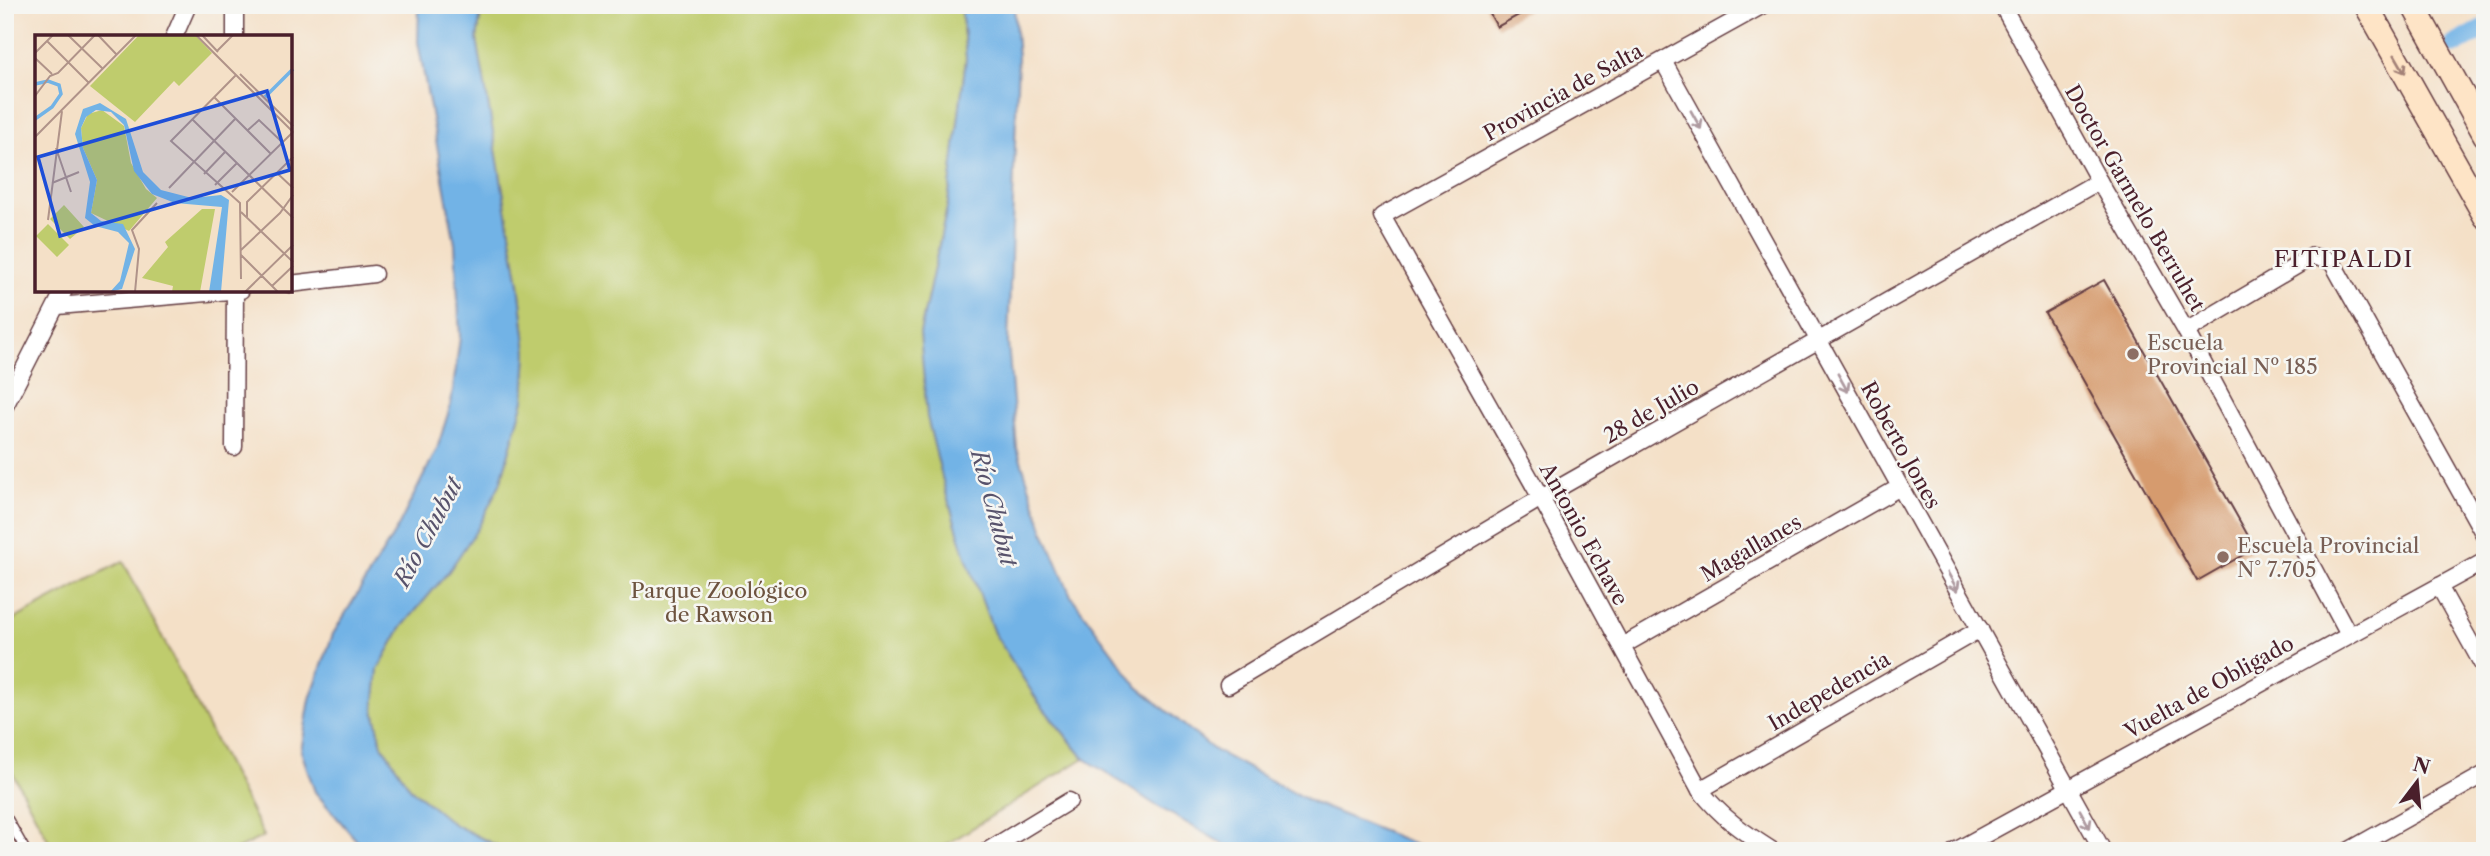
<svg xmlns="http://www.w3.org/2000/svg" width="2490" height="856" viewBox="0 0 2490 856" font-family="'Libre Caslon Text',serif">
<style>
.green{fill:#bfcc6d;stroke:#84764c;stroke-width:2}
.water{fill:#72b3e6;stroke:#5e6988;stroke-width:2}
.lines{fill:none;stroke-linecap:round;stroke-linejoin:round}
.canal{stroke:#72b3e6;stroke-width:19}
.building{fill:#d69b6e}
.service-casing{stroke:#643c42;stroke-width:11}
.minor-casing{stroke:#643c42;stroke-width:19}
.secondary-casing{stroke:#643c42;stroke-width:26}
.service{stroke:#fff;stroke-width:8}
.minor{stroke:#fff;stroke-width:16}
.secondary{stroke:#fee4c6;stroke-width:23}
.oneway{stroke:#a48278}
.oneway2{stroke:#ae9aa0}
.education-dot{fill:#8d6e63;stroke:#f6f6f2;stroke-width:2.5}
.labels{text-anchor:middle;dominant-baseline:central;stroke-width:5;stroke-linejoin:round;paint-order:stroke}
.street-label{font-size:21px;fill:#4a1f2b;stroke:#f6f6f2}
.education-label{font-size:21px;fill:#785e54;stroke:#f6f6f2;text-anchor:start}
.park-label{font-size:21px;fill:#6d533f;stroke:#f6f6f2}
.neighbourhood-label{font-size:23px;letter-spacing:2px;fill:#4a1f2b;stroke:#f6f6f2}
.water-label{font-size:23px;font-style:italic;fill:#58536c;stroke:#f6f6f2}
.inset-river{fill:none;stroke:#72b3e6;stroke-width:3.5}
.inset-road{fill:none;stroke:#b09389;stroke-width:2}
.view{fill:#1d4ed8;fill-opacity:0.15;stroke:#1d4ed8;stroke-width:3.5}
.inset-edge{fill:none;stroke:#4a1f2b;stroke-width:3.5}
</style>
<rect width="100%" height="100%" fill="#f6f6f2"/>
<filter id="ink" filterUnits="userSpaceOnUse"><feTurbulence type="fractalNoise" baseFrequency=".0143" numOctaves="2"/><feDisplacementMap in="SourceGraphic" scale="14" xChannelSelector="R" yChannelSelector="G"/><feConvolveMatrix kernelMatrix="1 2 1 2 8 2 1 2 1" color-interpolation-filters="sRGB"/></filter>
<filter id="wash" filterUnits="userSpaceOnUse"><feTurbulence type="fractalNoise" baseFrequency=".00686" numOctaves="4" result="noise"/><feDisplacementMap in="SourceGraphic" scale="28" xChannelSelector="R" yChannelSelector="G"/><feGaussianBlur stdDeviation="1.57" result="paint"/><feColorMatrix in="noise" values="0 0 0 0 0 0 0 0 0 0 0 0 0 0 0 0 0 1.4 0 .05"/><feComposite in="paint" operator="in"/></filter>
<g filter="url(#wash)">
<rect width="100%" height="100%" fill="#f4e0c7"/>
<g class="green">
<polygon points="482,5 961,5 966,58 948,203 920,332 946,493 966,557 994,633 1039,703 1084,758 936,851 507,851 453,824 410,788 382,745 374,710 378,669 401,628 449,571 477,528 500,484 524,400 527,352 519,284 477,39"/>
<polygon points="123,561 264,836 234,851 54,851 5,759 5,624"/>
</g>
<g class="water">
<polygon points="419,5 482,5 477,39 519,284 527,352 524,400 500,484 478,528 449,571 401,628 378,669 374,710 382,745 410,788 453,824 507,851 369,851 357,841 315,792 301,751 310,699 333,634 398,527 437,449 451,404 460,337 455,244 418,42"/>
<polygon points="961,5 1014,5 1018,58 1008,343 1017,448 1044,532 1071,596 1138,687 1214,750 1313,803 1432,851 1236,851 1157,806 1084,758 1039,703 994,633 966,557 946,493 927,417 920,333 948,203 966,58"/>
</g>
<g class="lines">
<polyline class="canal" points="2454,45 2485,28"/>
</g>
<g id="blocks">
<g class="building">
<polygon points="1485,5 1537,5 1497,27"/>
<polygon points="2104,280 2255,548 2197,581 2045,313"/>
</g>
</g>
</g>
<g filter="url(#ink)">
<use href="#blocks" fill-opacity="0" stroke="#643c42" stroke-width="2"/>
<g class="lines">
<g class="service-casing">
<polyline id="service" points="5,814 26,851"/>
</g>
<g class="minor-casing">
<g id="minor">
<polyline points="232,5 235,12 235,37"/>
<path d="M1763,5L1382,216L1541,498L1700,790C1722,818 1743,832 1773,851"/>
<polyline points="2002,5 2099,181 2186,331 2349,635"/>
<polyline points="174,37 188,5"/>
<polyline points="1663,61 2103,851"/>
<polyline points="290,284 374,274"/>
<polyline points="58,306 241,290"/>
<polyline points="2186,331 2313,256 2332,262 2485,536"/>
<polyline points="5,406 64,290"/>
<polyline points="234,447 235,290"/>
<polyline points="2439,586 2485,669"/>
<polyline points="1622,646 1900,487"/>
<polyline points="1228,685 1541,498 2099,181"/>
<polyline points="1700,790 1980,629"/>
<polyline points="987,851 1069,801"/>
<polyline points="1955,851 2485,561"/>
<polyline points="2348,851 2485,774"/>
</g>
</g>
<g class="secondary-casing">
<g id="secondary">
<polyline points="2366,5 2485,216"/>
<polyline points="2413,5 2485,135"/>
</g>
</g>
<use href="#service" class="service"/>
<use href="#minor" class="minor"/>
<use href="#secondary" class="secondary"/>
</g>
<defs><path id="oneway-shaft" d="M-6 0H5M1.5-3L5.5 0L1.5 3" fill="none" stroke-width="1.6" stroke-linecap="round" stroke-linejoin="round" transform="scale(1.75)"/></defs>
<use class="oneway" href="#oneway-shaft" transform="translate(2400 64) rotate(60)"/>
<g class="oneway2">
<use href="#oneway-shaft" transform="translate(1696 120) rotate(61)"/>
<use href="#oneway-shaft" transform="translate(1843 383) rotate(61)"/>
<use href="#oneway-shaft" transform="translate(1953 582) rotate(61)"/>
<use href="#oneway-shaft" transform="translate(2085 819) rotate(61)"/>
</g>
</g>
<g class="education-dot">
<circle cx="2133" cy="354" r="7"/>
<circle cx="2223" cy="557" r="7"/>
</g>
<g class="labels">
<g class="street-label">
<text transform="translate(1563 92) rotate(-29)">Provincia de Salta</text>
<text transform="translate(2135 198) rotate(60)">Doctor Garmelo Berruhet</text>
<text transform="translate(1651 411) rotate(-30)">28 de Julio</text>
<text transform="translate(1901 445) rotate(61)">Roberto Jones</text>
<text transform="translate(1584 534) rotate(61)">Antonio Echave</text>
<text transform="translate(1751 548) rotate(-30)">Magallanes</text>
<text transform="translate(2209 687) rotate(-29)">Vuelta de Obligado</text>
<text transform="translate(1829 691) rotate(-30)">Indepedencia</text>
</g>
<g class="education-label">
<text x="2147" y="342">Escuela<tspan x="2147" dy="24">Provincial Nº 185</tspan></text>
<text x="2237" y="545">Escuela Provincial<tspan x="2237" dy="24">N° 7.705</tspan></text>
</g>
<g class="park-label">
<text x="719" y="590">Parque Zoológico<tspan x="719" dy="24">de Rawson</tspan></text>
</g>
<g class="neighbourhood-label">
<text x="2344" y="259">FITIPALDI</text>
</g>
<g class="water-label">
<text transform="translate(994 508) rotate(75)">Río Chubut</text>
<text transform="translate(428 532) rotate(-62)">Río Chubut</text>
</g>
</g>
<g transform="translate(35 35)">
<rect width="257" height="257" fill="#f4e0c7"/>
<path d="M104,0H160L177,18L144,51L139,46L100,87L55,51ZM67,75L89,91L96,128L111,154L122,163L94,196L56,178L62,145L48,113L46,93L53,79ZM29,170L49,192L35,204L15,184ZM167,174H180L165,257H137L138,251L107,243L133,212L130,207ZM13,189L34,210L22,222L1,201Z" fill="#bfcc6d"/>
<path d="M65,68L91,84L108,137L126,155L157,163L186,160L194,165L186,257H174L187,172L140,168L117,159L99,136L89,90L76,77L61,75L51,82L46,93L48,113L62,145L56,178L66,186L88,189L100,214L87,254L75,257L85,246L94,208L83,197L60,191L50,183L55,147L40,99L48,74Z" fill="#72b3e6"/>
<path class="inset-river" d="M0,49L13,46L24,50L26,59L17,72L0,84M230,62L258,34"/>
<path class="inset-road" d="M33,0L68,34M63,0L82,20M161,0L258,97M167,0L183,17M12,6L54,48M182,16L198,0M0,18L18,0M0,23L17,39M205,39L258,91M201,40L136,106L205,168L206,244M0,61L15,41L23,38L60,0M179,62L236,119M157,84L258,183M213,95L224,85L247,107M0,102L101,0M21,113L36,157M242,138L258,153M169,139L190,117M17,148L44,137M180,150L202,128M134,153L201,83M197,157L258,97M206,177L258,227M212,182V167L258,122M13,185L27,76M206,215L245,178L258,160M206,220L243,257M237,251L258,231M100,257L104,214L97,195L122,168M210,257L258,210"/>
<path class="view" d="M232,56L255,135L25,201L3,122Z"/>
<rect width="257" height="257" class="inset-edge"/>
</g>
<rect width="2490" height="856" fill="none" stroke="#f6f6f2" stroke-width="28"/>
<g transform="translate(2417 782) rotate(16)" stroke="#f6f6f2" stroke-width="5" paint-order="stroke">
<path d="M0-5L12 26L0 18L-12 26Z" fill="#4a1f2b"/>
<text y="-10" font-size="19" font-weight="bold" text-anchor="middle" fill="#4a1f2b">N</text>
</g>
</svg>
